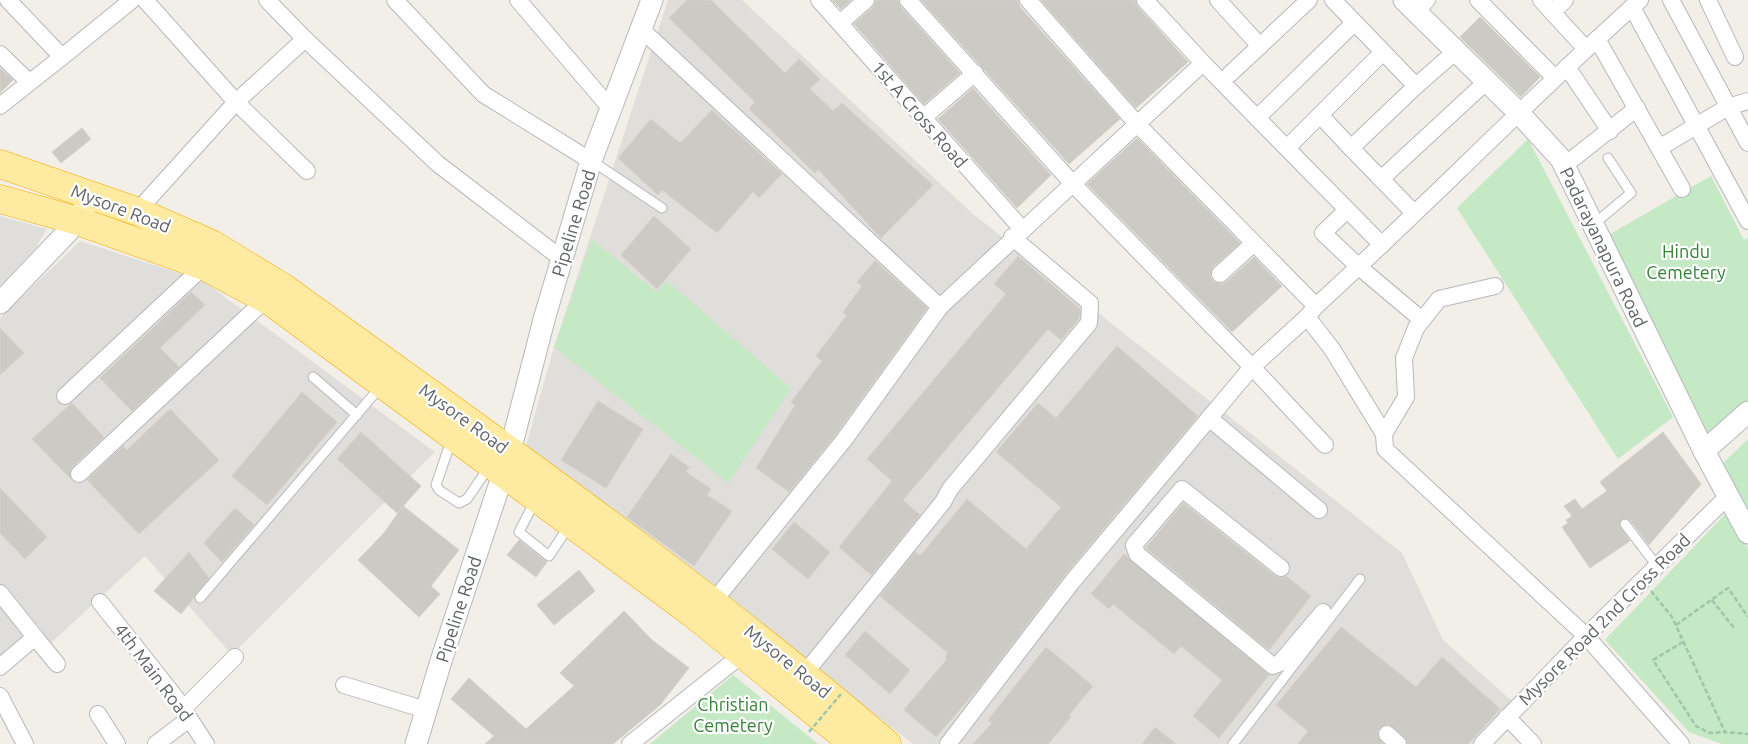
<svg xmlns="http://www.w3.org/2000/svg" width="1748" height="744" viewBox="0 0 1748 744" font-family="Ubuntu,sans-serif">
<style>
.industrial{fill:#e0deda}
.green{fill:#c5e8c5}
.building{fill:#cccac5;stroke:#d6d1c6}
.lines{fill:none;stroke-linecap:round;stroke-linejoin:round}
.service-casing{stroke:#b5b8bc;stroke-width:11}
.minor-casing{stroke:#b5b8bc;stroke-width:18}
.tertiary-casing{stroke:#b5b8bc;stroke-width:23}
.trunk-casing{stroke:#f9ab00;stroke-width:29}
.path{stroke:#9cc7a9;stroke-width:2.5;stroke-dasharray:5 2.5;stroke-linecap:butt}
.service{stroke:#fff;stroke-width:9}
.minor{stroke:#fff;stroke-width:16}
.tertiary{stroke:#fff;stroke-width:21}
.trunk{stroke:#feeaa1;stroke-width:28}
.path-bridge{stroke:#9cc7a9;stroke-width:2.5;stroke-dasharray:5 2.5;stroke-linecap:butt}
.labels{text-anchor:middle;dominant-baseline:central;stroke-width:4.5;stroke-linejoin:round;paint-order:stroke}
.street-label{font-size:18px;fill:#5f6368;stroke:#fff}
.park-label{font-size:18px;fill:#348238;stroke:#fff}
</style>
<rect width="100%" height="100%" fill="#f1efe8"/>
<g class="industrial">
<polygon points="668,0 742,0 973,214 1402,553 1443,640 1512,701 1472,744 913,744 526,446 554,347"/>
<polygon points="0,216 47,229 35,249 0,286"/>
<polygon points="80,241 203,281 435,452 232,655 145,556 51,643 37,624 0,660 0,318"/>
</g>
<g class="green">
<polygon points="1528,139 1673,417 1618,459 1457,208"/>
<polygon points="1711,176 1744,240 1748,238 1748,405 1708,439 1605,237"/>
<polygon points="592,239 656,292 667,281 791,388 729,483 554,347"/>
<polygon points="1748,439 1748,512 1721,465"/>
<polygon points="1727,512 1748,549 1748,744 1722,744 1689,732 1605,640"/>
<polygon points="733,675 818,744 650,744"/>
</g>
<g class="building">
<polygon points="687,0 711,0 785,73 799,59 820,79 810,89 833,111 842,103 933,185 881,238 818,169 815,173 749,109 755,102 669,18"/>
<polygon points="832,0 851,0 841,9"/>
<polygon points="876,0 898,0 901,7 960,73 924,104 854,24 873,7"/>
<polygon points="921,0 1018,0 1020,7 1120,119 1069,164"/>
<polygon points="1041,0 1135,0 1138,7 1188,62 1136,108"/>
<polygon points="1480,17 1540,77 1521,97 1460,37"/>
<polygon points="0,68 13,80 0,93"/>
<polygon points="973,88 1051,175 1017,208 938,119"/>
<polygon points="712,110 782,174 759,198 753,192 717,233 662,190 658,195 618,158 651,119 680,143"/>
<polygon points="82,128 91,139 61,163 52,152"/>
<polygon points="1137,138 1240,243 1213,267 1210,276 1213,281 1222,284 1226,282 1254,257 1282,286 1232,332 1087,184"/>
<polygon points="654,216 691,249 657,289 621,255"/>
<polygon points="1018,256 1080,309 1079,319 1061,340 1048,329 903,500 920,515 871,575 839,547 892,481 867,459 1006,294 994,284"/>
<polygon points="875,261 927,308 836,434 789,492 756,468 795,405 791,402 822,361 816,356 847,315 843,312 862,286 857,282"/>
<polygon points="191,292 205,305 160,348 179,367 132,411 100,378"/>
<polygon points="0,328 24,353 0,375"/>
<polygon points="1117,346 1198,416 1064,576 980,686 936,737 904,710 947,659 945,657 948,653 880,596 915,552 920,556 967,499 1026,549 1061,507 996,452 1038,403 1056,418"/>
<polygon points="302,392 337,422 267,505 232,476"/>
<polygon points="598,401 643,429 606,488 561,460"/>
<polygon points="72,403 104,437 72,467 70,478 32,439"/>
<polygon points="170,409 219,460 139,534 87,480 123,446 127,450"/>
<polygon points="361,432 421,486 397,513 337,459"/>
<polygon points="1663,432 1701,484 1649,545 1630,520 1622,519 1619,525 1630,541 1590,568 1562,527 1568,523 1566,520 1572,516 1564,506 1575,499 1582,509 1607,491 1600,482"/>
<polygon points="671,454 689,467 686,472 711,489 707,495 732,511 694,566 627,517"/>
<polygon points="0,488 47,537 25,559 0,533"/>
<polygon points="1183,503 1275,576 1280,578 1286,576 1311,596 1269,650 1146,548"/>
<polygon points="403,506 459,550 431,586 440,594 419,617 358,560 384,533"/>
<polygon points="235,508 254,525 222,562 204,543"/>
<polygon points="794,522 830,552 808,579 772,549"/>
<polygon points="519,540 547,562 536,577 507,555"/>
<polygon points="189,552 209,578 181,614 154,591"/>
<polygon points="1124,554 1269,675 1219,738 1193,716 1222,680 1181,646 1174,654 1113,604 1109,609 1091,594"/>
<polygon points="579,570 595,591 554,625 537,605"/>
<polygon points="624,611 652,640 689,668 660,705 613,744 485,744 494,736 451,699 469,678 526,729 574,686 560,673"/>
<polygon points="1341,627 1416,687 1442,657 1500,709 1468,744 1408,744 1405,737 1389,724 1384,725 1377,731 1378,737 1383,744 1298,744 1308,731 1276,705"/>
<polygon points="865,631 910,670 890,694 845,655"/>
<polygon points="1046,647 1093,686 1069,715 1071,717 1048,744 973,744 992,723 988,720"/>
<polygon points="1155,727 1176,744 1142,744"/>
</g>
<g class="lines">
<g class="service-casing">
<g id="service">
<polyline points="592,161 662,208"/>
<polyline points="1594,224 1631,193 1608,158"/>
<polyline points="313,377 357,415"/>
<polyline points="452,438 436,485 439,490 459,503 467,499 489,467"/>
<polyline points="535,501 519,532 549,556 569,526"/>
<polyline points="1625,524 1657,566"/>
<polyline points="200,598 381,386"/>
<polyline points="1233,744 1360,579"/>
</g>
</g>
<g class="minor-casing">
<g id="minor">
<polyline points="145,0 236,102 307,171"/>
<polyline points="267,0 305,39 438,164 562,259"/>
<polyline points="395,0 483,94 591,161"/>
<polyline points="518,0 611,109"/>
<polyline points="819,0 1022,229"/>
<polyline points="908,0 1073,184 1252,367 1325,445"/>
<polyline points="1028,0 1138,125 1316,306"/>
<polyline points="1145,0 1203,63 1382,245"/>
<polyline points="1218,0 1260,46"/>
<polyline points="1333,0 1416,86 1351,148 1414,213"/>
<polyline points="1478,0 1555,78"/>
<polyline points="1541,0 1586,49"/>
<polyline points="1671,0 1748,143"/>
<polyline points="1708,0 1735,57"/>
<polyline points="1632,7 1748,221"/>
<polyline points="1416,11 1427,0"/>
<polyline points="1552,12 1565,0"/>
<polyline points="840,23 866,0"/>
<polyline points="641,29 940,307"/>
<polyline points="1597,39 1659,148 1728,107 1748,101"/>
<polyline points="0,54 28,81"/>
<polyline points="62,57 132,0"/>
<polyline points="1567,67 1610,131"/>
<polyline points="1230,74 1309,0"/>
<polyline points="1416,86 1456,51"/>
<polyline points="0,106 62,57 8,0"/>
<polyline points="1320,115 1351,148"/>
<polyline points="923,118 975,73"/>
<polyline points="1257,118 1354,23"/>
<polyline points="1287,148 1383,52"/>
<polyline points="1659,148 1682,189"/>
<polyline points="1565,165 1637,108"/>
<polyline points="1381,179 1487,81"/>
<polyline points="1347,210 1323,233 1359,267 1422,320"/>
<polyline points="133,216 236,102 305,39"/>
<polyline points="1220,274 1254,243"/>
<polyline points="1307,317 1332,349 1384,434 1385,449 1586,636 1681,744"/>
<polyline points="65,396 204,266"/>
<polyline points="1209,418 1319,510"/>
<polyline points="1384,434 1406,397 1404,358 1416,328 1439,299 1495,286"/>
<polyline points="79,474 266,299"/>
<polyline points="1281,568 1182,489 1134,545 1137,554 1273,666 1280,663 1323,612"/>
<polyline points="0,593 35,637 0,667"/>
<polyline points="100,602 176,698 206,744"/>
<polyline points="713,602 844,440 940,307 1203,63"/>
<polyline points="35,637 57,664"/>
<polyline points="805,673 943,502 950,489 1089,323 1090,303 1012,237"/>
<polyline points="344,685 426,710"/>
<polyline points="0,696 25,744"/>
<polyline points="183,709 235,657"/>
<polyline points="98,714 117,744"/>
<polyline points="1507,717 1533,744"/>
<polyline points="1387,734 1398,744"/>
<polyline points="156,744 189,719"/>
<polyline points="630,744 744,653"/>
<path d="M948,744L1072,582L1252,367L1307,317L1316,306C1426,206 1529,99 1640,0"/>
<polyline points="1482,744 1586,636 1728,496"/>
</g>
</g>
<g class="tertiary-casing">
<g id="tertiary">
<polyline points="1404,0 1518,112 1561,159 1704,451 1748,533"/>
<polyline points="0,303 78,221 90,196"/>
<polyline points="510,451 545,316 591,161 652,0"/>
<polyline points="1704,451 1748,412"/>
<polyline points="416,744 441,661 503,474"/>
</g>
</g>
<g class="trunk-casing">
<g id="trunk">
<path d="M0,164L136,211L212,244L284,288C488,436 696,580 887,744"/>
<polyline points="0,199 78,221 204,266 273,303 692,613 854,744"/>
</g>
</g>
<g class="path">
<polyline points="1651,591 1672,617 1725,732 1748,734"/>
<polyline points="1712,600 1734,628"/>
<polyline points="1676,625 1728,588 1748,617"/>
<polyline points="1683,642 1653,660 1696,726 1710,733 1726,732"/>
</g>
<use href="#service" class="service"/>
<use href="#minor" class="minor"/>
<use href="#tertiary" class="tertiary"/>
<use href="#trunk" class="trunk"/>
<polyline class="path-bridge" points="809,732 841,694"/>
</g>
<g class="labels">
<g class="street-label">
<text transform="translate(920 114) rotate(49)">1st A Cross Road</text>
<text transform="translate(121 208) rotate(21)">Mysore Road</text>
<text transform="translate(573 223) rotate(-73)">Pipeline Road</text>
<text transform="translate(1604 247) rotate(64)">Padarayanapura Road</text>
<text transform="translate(464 418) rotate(36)">Mysore Road</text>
<text transform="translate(458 609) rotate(-72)">Pipeline Road</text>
<text transform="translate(1604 619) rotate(-45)">Mysore Road 2nd Cross Road</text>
<text transform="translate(788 661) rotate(39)">Mysore Road</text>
<text transform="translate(154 672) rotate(53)">4th Main Road</text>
</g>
<g class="park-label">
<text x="1686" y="251">Hindu<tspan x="1686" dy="21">Cemetery</tspan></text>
<text x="733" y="704">Christian<tspan x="733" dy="21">Cemetery</tspan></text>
</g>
</g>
</svg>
